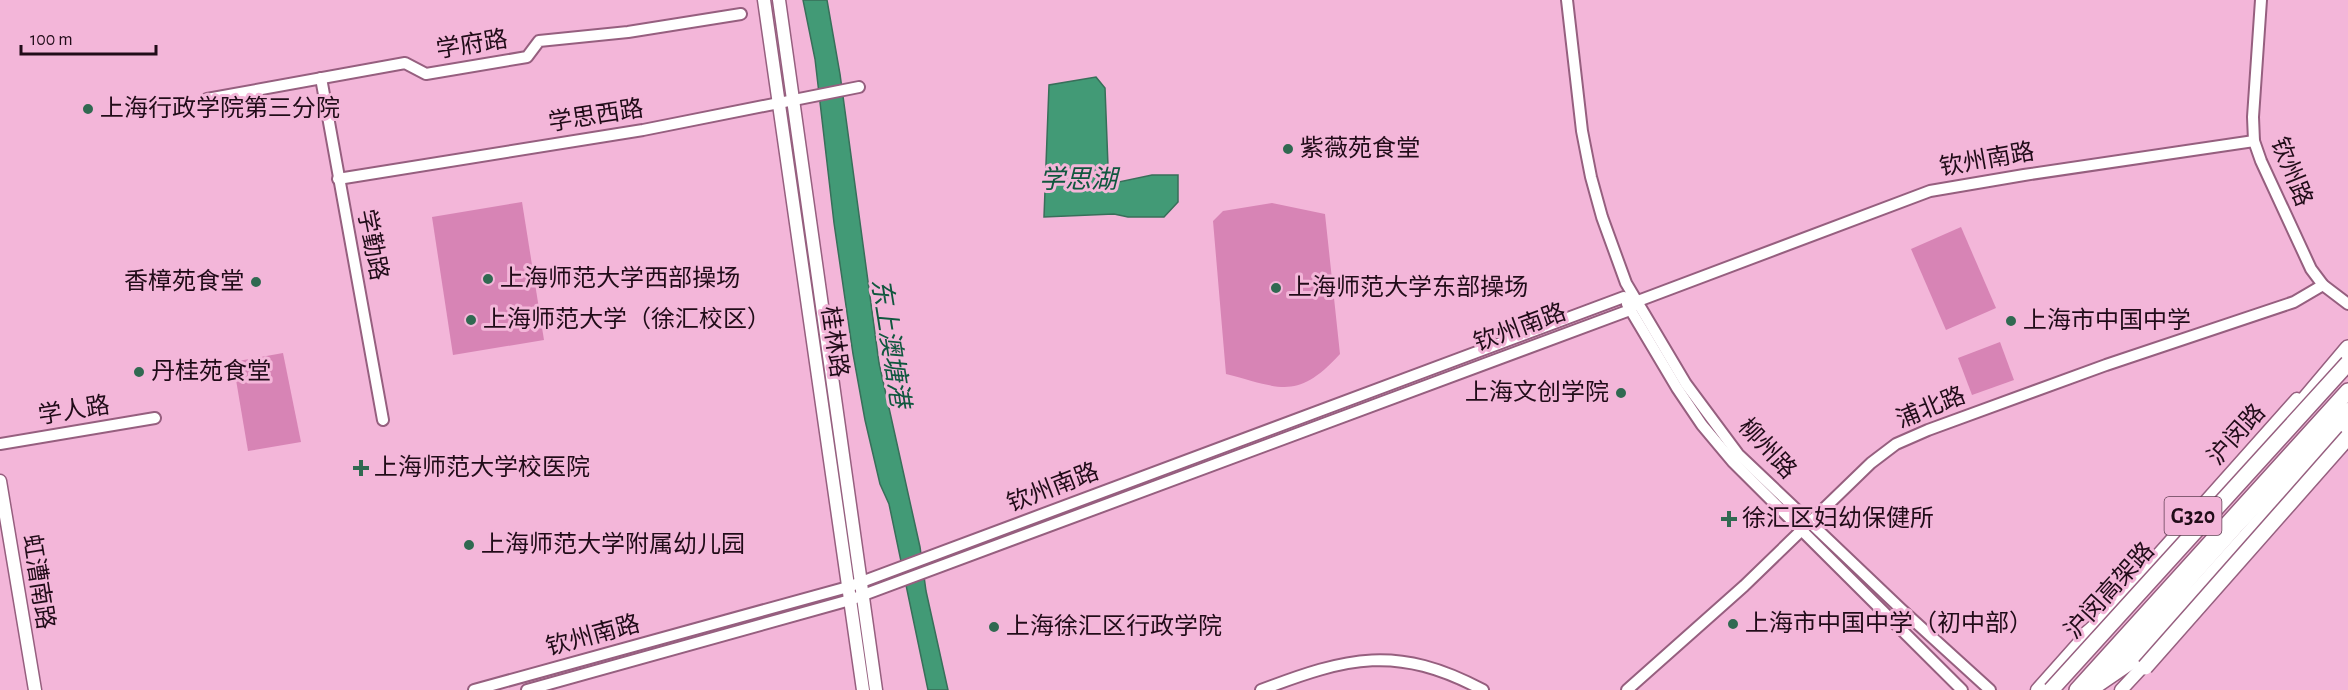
<svg xmlns="http://www.w3.org/2000/svg" width="2348" height="690" viewBox="0 0 2348 690" font-family="'Alegreya Sans','Noto Sans SC',sans-serif">
<style>
.green{fill:#d784b5}
.water{fill:#429a76;stroke:#386f5a;stroke-width:1.5}
.lines{fill:none;stroke-linecap:round;stroke-linejoin:round}
.minor-casing{stroke:#965f7f;stroke-width:14}
.major-casing{stroke:#965f7f;stroke-width:15}
.highway-casing{stroke:#965f7f;stroke-width:18}
.minor{stroke:#fff;stroke-width:10}
.major{stroke:#fff;stroke-width:12}
.highway{stroke:#fff;stroke-width:15}
.highway-bridge-casing{stroke:#965f7f;stroke-width:18;stroke-linecap:butt}
.highway-bridge{stroke:#fff;stroke-width:15}
.poi-dot{fill:#306951;stroke:#f3b6d9;stroke-width:2}
.labels{text-anchor:middle;dominant-baseline:central;stroke-width:6;stroke-linejoin:round;paint-order:stroke}
.shield{fill:#f3b6d9;stroke:#603f53;stroke-width:1.5}
.shield-label{font-size:22px;font-weight:bold;fill:#210c19}
.street-label{font-size:24px;fill:#210c19;stroke:#f3b6d9}
.poi-label{font-size:24px;fill:#210c19;stroke:#f3b6d9;text-anchor:start}
.water-label{font-size:26px;font-style:italic;fill:#10573e;stroke:#f3b6d9}
</style>
<rect width="100%" height="100%" fill="#f3b6d9"/>
<g class="green">
<polygon points="522,202 544,340 453,355 432,217"/>
<path d="M1272,203L1325,214L1340,354C1297,401 1281,388 1226,374L1213,221L1223,211Z"/>
<polygon points="1961,227 1996,308 1946,330 1911,249"/>
<polygon points="2000,342 2014,380 1972,395 1958,358"/>
<polygon points="283,353 301,442 248,451 233,362"/>
</g>
<g class="water">
<polygon points="803,0 827,0 840,74 879,363 920,547 926,591 948,690 928,690 889,504 880,484 865,420 853,354 834,223 815,59"/>
<polygon points="1096,77 1105,88 1108,166 1119,182 1152,175 1178,175 1178,202 1164,217 1128,217 1114,214 1044,217 1049,85"/>
</g>
<g class="lines">
<g class="minor-casing">
<g id="minor">
<polyline points="1567,0 1582,131 1591,177 1602,217 1626,283 1686,384 1738,454 1901,609 1990,690"/>
<polyline points="2261,0 2253,117 2254,141 2261,161 2311,269 2323,285 2348,304"/>
<polyline points="321,78 383,420"/>
<polyline points="207,99 405,63 426,74 527,57 539,41 628,32 741,14"/>
<polyline points="338,179 643,130 859,87"/>
<polyline points="1627,304 1677,388 1702,425 1733,462 1962,690"/>
<polyline points="0,444 155,418"/>
<polyline points="474,690 848,587 1624,297 1638,301"/>
<polyline points="527,690 850,600 1630,310 1638,301 1930,191 2024,175 2254,141"/>
<path d="M1261,690C1348,657 1396,644 1483,690"/>
<polyline points="1627,690 1744,586 1871,463 1896,444 1928,430 2106,365 2294,302 2323,285"/>
</g>
</g>
<g class="major-casing">
<g id="major">
<polyline points="764,0 863,690"/>
<polyline points="779,0 876,690"/>
<polyline points="0,481 35,690"/>
<polyline points="2109,610 2297,399"/>
<polyline points="2037,690 2093,627"/>
<polyline points="2092,690 2236,528 2348,409"/>
<polyline points="2121,690 2149,660"/>
</g>
</g>
<g class="highway-casing">
<g id="highway">
<polyline points="2294,412 2348,348"/>
<polyline points="2087,634 2120,606"/>
<polyline points="2098,684 2130,662 2202,586 2348,423"/>
<polyline points="2077,690 2348,391"/>
</g>
</g>
<use href="#minor" class="minor"/>
<use href="#major" class="major"/>
<use href="#highway" class="highway"/>
<g class="highway-bridge-casing">
<g id="highway-bridge">
<polyline points="2145,667 2348,437"/>
<polyline points="2051,690 2348,363"/>
</g>
</g>
<use href="#highway-bridge" class="highway-bridge"/>
</g>
<g class="poi-dot">
<circle cx="88" cy="109" r="6"/>
<circle cx="1288" cy="149" r="6"/>
<circle cx="488" cy="279" r="6"/>
<circle cx="256" cy="282" r="6"/>
<circle cx="1276" cy="288" r="6"/>
<circle cx="471" cy="320" r="6"/>
<circle cx="2011" cy="321" r="6"/>
<circle cx="139" cy="372" r="6"/>
<circle cx="1621" cy="393" r="6"/>
<path d="M358 459h6v6h6v6h-6v6h-6v-6h-6v-6h6z"/>
<path d="M1726 510h6v6h6v6h-6v6h-6v-6h-6v-6h6z"/>
<circle cx="469" cy="545" r="6"/>
<circle cx="1733" cy="624" r="6"/>
<circle cx="994" cy="627" r="6"/>
</g>
<g class="labels">
<rect class="shield" x="2164.5" y="497" width="57" height="38" rx="4.5"/>
<g class="shield-label">
<text x="2193" y="516">G320</text>
</g>
<g class="street-label">
<text transform="translate(472 45) rotate(-9)">学府路</text>
<text transform="translate(596 116) rotate(-9)">学思西路</text>
<text transform="translate(1987 160) rotate(-10)">钦州南路</text>
<text transform="translate(2291 172) rotate(68)">钦州路</text>
<text transform="translate(372 245) rotate(79)">学勤路</text>
<text transform="translate(1520 328) rotate(-20)">钦州南路</text>
<text transform="translate(834 342) rotate(82)">桂林路</text>
<text transform="translate(1931 408) rotate(-22)">浦北路</text>
<text transform="translate(74 411) rotate(-9)">学人路</text>
<text transform="translate(2237 435) rotate(-48)">沪闵路</text>
<text transform="translate(1767 449) rotate(47)">柳州路</text>
<text transform="translate(1053 488) rotate(-21)">钦州南路</text>
<text transform="translate(38 582) rotate(81)">虹漕南路</text>
<text transform="translate(2110 591) rotate(-48)">沪闵高架路</text>
<text transform="translate(593 636) rotate(-15)">钦州南路</text>
</g>
<g class="poi-label">
<text x="100" y="109">上海行政学院第三分院</text>
<text x="1300" y="149">紫薇苑食堂</text>
<text x="500" y="279">上海师范大学西部操场</text>
<text x="244" y="282" text-anchor="end">香樟苑食堂</text>
<text x="1288" y="288">上海师范大学东部操场</text>
<text x="483" y="320">上海师范大学（徐汇校区）</text>
<text x="2023" y="321">上海市中国中学</text>
<text x="151" y="372">丹桂苑食堂</text>
<text x="1609" y="393" text-anchor="end">上海文创学院</text>
<text x="374" y="468">上海师范大学校医院</text>
<text x="1742" y="519">徐汇区妇幼保健所</text>
<text x="481" y="545">上海师范大学附属幼儿园</text>
<text x="1745" y="624">上海市中国中学（初中部）</text>
<text x="1006" y="627">上海徐汇区行政学院</text>
</g>
<g class="water-label">
<text x="1078" y="180">学思湖</text>
<text transform="translate(890 343) rotate(81)">东上澳塘港</text>
</g>
</g>
<path d="M21 45v9h135v-9" fill="none" stroke="#210c19" stroke-width="3"/>
<text x="30" y="45" font-size="18" fill="#210c19" stroke="#f3b6d9" stroke-width="4.5" paint-order="stroke">100 m</text>
</svg>
